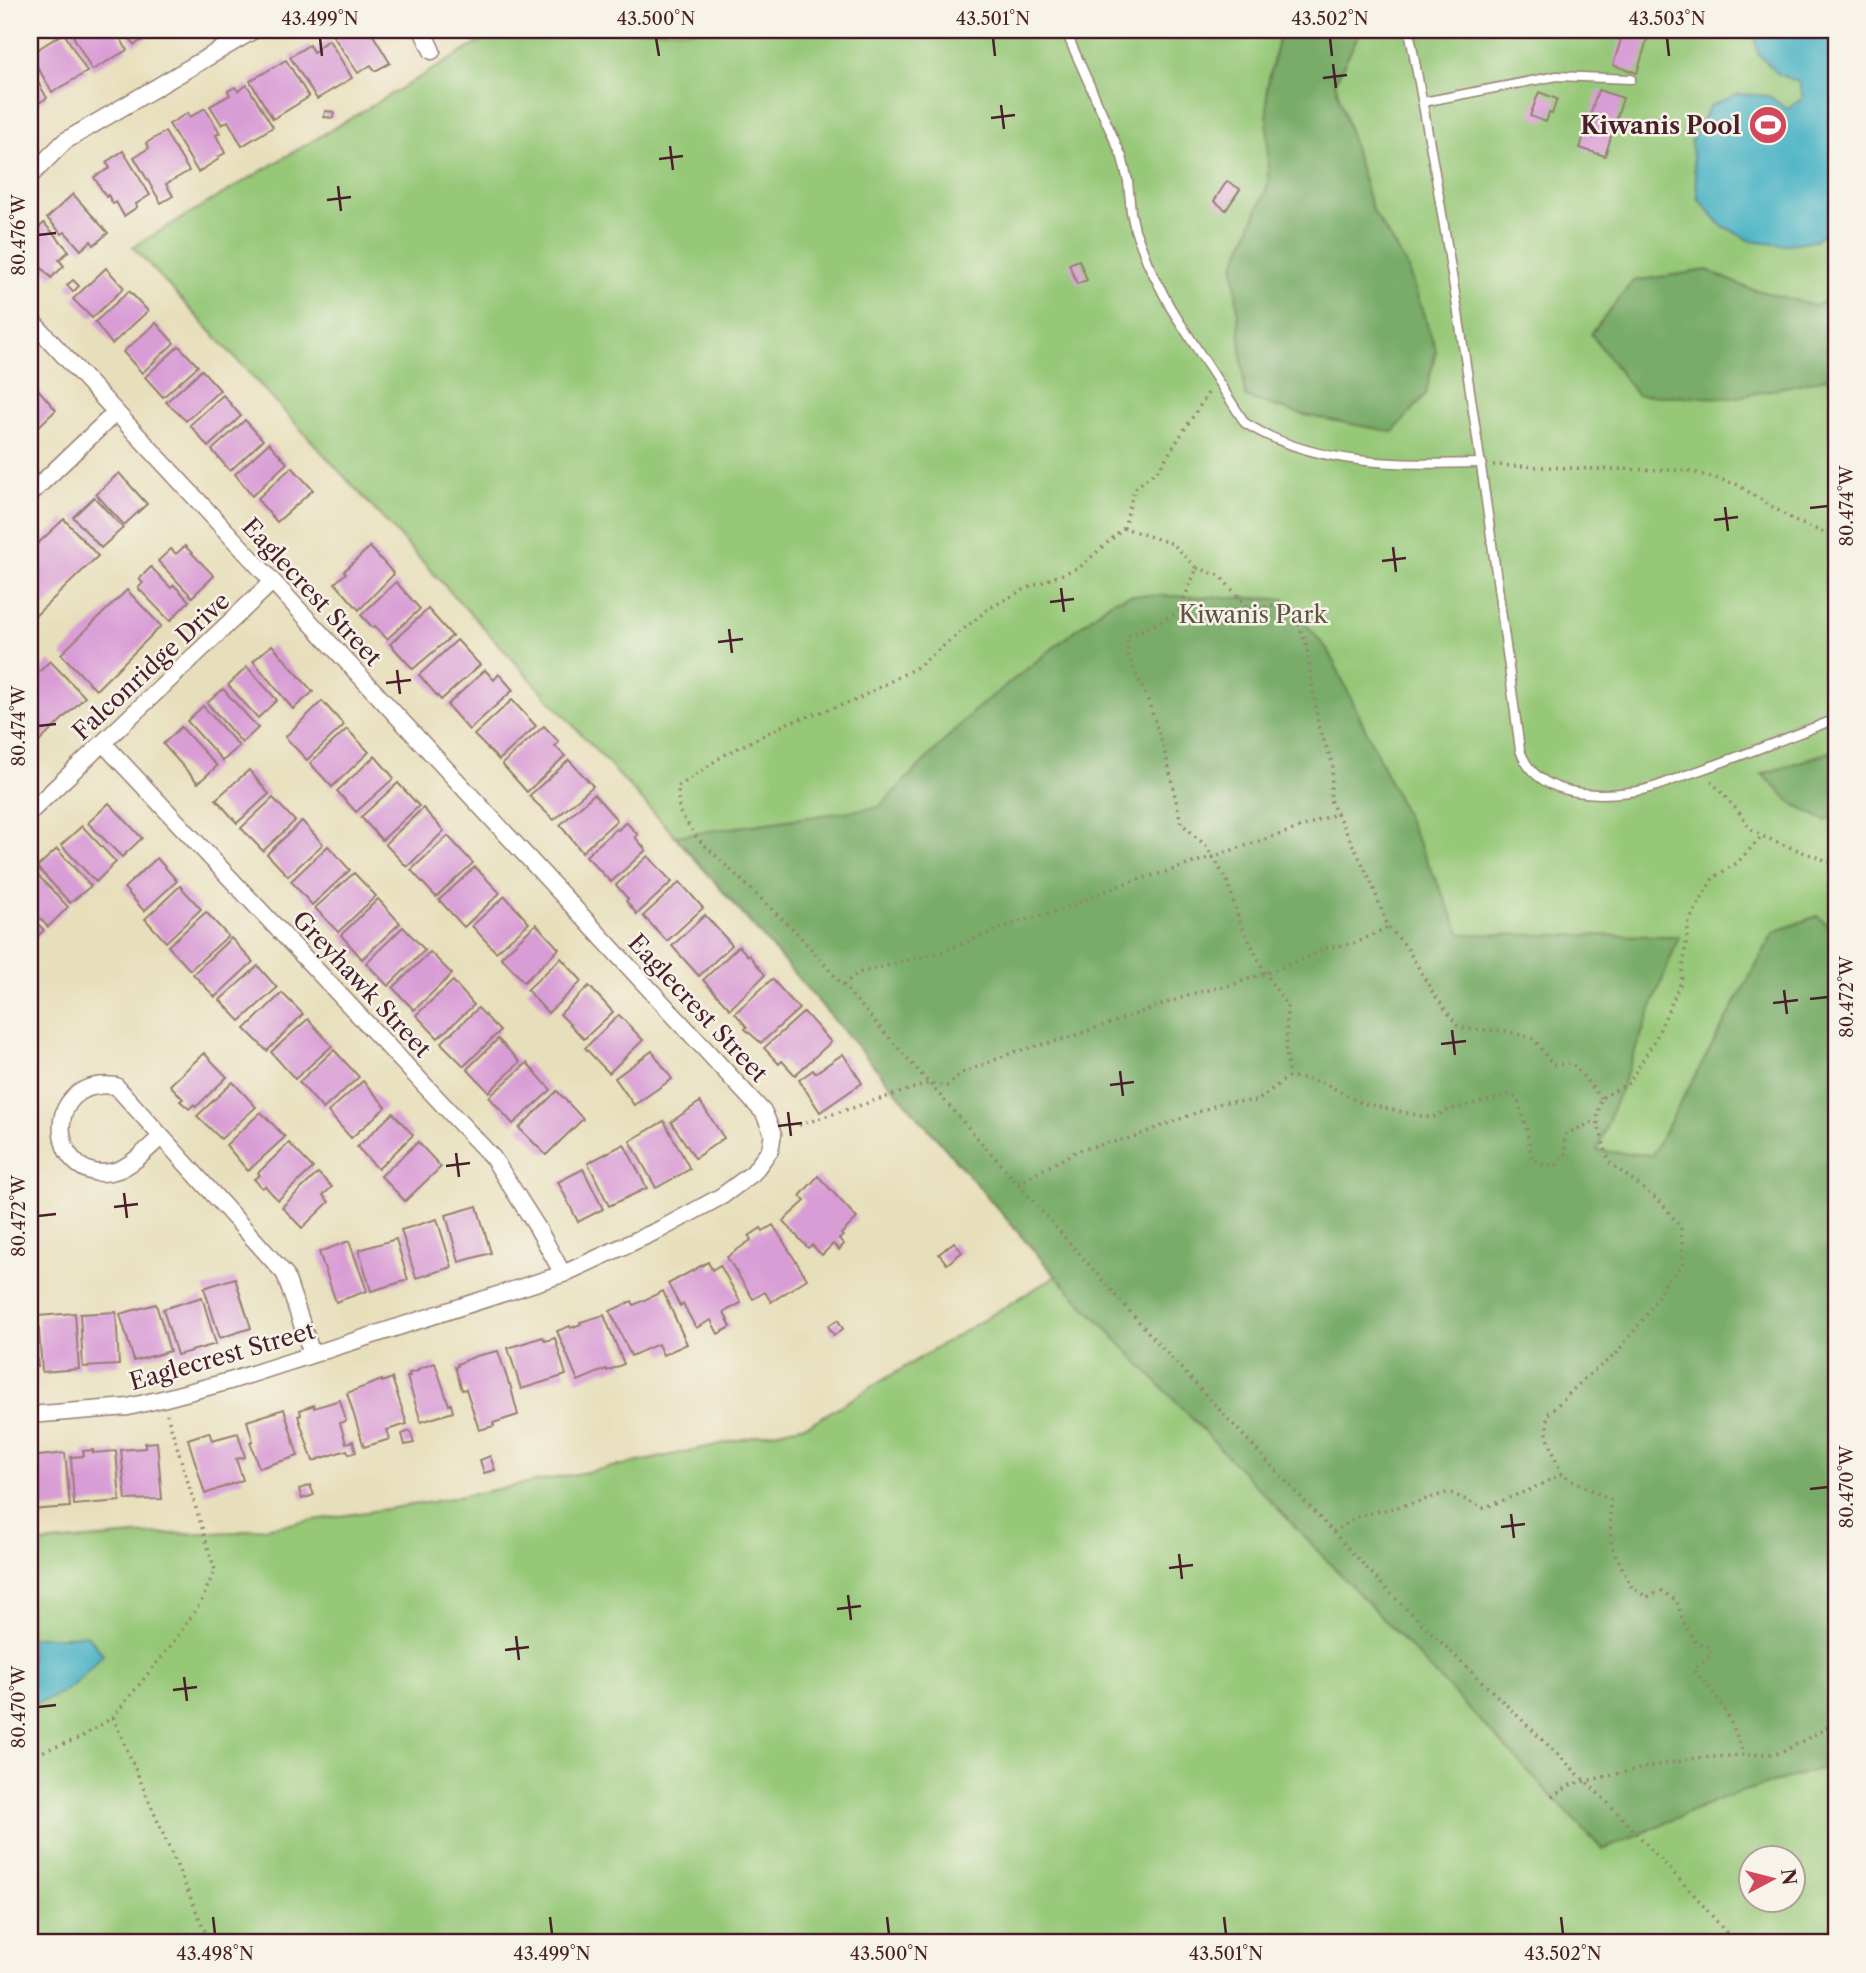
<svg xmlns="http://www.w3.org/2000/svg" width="1866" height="1973" viewBox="0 0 1866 1973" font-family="'Libre Caslon Text',serif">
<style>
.green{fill:#96c878;stroke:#707452;stroke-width:2;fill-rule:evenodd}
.forest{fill:#78ac68;stroke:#61664a;stroke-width:2}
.water{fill:#46b2c4;stroke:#486878;stroke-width:2}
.building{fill:#d99dd6}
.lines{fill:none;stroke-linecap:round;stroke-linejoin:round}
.lane-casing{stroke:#987f73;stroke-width:11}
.street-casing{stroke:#987f73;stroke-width:19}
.path{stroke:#987f73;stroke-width:3.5;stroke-dasharray:2 5;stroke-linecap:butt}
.lane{stroke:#fff;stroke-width:8}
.street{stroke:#fff;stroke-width:16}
.ticks{fill:none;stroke:#4a1f2b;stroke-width:2.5}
.labels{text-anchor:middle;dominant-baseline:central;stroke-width:5;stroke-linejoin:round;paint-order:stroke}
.poi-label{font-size:24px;font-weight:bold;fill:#4a1f2b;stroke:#f7f3e8;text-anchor:end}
.street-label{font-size:24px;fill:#4a1f2b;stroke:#f7f3e8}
.park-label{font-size:24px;fill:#615242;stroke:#f7f3e8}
.neatline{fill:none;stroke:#4a1f2b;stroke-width:2.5}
.ticks-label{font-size:18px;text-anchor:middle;fill:#4a1f2b}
</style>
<rect width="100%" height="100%" fill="#f7f3e8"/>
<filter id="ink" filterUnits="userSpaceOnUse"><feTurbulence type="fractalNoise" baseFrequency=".0143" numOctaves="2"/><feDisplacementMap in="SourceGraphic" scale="14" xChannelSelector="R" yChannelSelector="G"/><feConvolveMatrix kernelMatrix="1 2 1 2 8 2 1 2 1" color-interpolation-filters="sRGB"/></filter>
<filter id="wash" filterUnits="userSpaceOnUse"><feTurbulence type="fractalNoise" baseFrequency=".00686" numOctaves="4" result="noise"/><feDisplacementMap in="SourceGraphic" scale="28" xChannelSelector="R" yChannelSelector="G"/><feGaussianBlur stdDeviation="1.57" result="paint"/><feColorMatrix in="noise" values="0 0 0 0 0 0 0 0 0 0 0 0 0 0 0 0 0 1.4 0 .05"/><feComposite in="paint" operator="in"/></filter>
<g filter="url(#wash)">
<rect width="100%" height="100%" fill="#e7dfbb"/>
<path class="green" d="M500,30H1836V1943H30V1544L135,1535L237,1532L431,1502L649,1460L810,1424L1056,1276L675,836L133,247ZM1750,1857H1792V1899H1750Z"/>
<g class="forest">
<polygon points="1280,30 1361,30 1335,82 1372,209 1407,266 1436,350 1426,394 1393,432 1304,415 1245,397 1234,266 1268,185 1267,88"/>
<polygon points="1707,270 1745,287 1815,306 1836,296 1836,376 1733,398 1637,395 1591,334 1633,281"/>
<polygon points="1131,595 1284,599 1329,651 1461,934 1679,936 1597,1151 1652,1155 1774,932 1817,916 1836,931 1836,1764 1724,1797 1603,1850 1056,1276 675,836 879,807 974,711 1112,601"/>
<polygon points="1836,750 1836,814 1826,821 1793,804 1762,774"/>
</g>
<g class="water">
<polygon points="1753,30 1836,30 1836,222 1815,240 1782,245 1751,241 1721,225 1698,198 1691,141 1710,106 1738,94 1769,96 1787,109 1803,98 1799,82 1778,74 1758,54"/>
<path d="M86,1634L103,1654C82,1678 64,1699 30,1704V1637H64Z"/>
</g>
<g id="blocks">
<g class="building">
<polygon points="75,30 116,30 127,50 92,70 71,32"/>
<polygon points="125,30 160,30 134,45"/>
<polygon points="337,30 370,30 390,63 375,71 371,65 358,73 331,33"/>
<polygon points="1624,30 1650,30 1637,73 1613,65"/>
<polygon points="64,33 87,72 52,92 30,54"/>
<polygon points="329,40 352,78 317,99 290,57 309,45 313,52 318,49 317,48"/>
<polygon points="286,60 309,97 273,119 250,81"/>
<polygon points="30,68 47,98 30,108"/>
<polygon points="247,85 273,127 242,146 228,121 222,125 210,106 230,95 228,91 235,87 238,91"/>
<polygon points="1598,90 1623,98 1605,156 1580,148"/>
<polygon points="1539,92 1557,99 1552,114 1549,113 1546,122 1530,116"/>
<polygon points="205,108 220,133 216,135 225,153 218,157 219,159 198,172 169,124 188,113 190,117"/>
<polygon points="325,111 334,112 333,118 324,117"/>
<polygon points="165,132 189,171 166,184 173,196 161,203 134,157 149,148 146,143"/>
<polygon points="123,151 150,195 136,204 137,207 124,216 116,202 113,204 108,195 106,197 94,177 110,168 106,162"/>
<polygon points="1227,181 1240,189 1226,210 1214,201"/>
<polygon points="73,194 108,233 94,245 91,241 81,250 65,232 62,234 47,218"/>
<polygon points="44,223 69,251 59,260 64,266 51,278 30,255 30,236"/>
<polygon points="1079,260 1087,280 1077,284 1069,264"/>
<polygon points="106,268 124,288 92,318 73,299"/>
<polygon points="73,280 79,286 73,292 67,285"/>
<polygon points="129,291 148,311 112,344 95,322"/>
<polygon points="156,323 174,343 142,373 123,352"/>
<polygon points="179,346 198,366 163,397 145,377"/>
<polygon points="202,370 220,390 186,421 166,402"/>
<polygon points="30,380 56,410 37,428 30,420"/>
<polygon points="223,395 241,416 208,447 190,425"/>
<polygon points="245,420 263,440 230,471 212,450"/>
<polygon points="269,443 287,463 252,496 235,474"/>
<polygon points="292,467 313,490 277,522 257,499"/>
<polygon points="119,473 147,504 124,525 96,494"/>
<polygon points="94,497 123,528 101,548 73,517"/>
<polygon points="64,519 98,556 32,619 30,616 30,551"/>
<polygon points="185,546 214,576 192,597 158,561 171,549 176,554"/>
<polygon points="370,547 394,574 359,610 335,583 346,573 344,571"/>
<polygon points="151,567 171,588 174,585 189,601 170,621 138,588 143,583 139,579"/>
<polygon points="396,582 420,609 387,639 375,626 373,628 361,615"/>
<polygon points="127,590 161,626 96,690 61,654"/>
<polygon points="428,609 452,636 413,669 390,644"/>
<polygon points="457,640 480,665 441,700 419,675"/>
<polygon points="272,645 313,692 293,709 253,661"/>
<polygon points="50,661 85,697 33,748 30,744 30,681"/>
<polygon points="247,667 277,700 258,718 228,685"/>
<polygon points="485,670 494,680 499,674 513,690 469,730 447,705"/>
<polygon points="223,689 258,728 242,743 207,703"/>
<polygon points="512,700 536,726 499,760 474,735"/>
<polygon points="322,701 344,725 307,760 285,737"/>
<polygon points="203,706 239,746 223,761 187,721"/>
<polygon points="544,726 559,742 555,746 565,756 527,792 502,764"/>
<polygon points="181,727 217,766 198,783 163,744"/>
<polygon points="347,729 369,752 332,787 310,763"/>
<polygon points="375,756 394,778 356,812 337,791"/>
<polygon points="569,760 593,786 554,820 529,796"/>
<polygon points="249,770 269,794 237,823 216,799"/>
<polygon points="398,783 419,806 382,840 361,817"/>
<polygon points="594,794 617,820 582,852 560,825"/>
<polygon points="273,798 295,821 263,851 241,828"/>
<polygon points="109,803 142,838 122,857 88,823"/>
<polygon points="423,808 444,831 407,867 385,844"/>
<polygon points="302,821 323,844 288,876 267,854"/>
<polygon points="626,822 638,835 635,837 646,850 611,882 586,856 616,829 618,830"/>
<polygon points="82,826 116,862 96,882 61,845"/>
<polygon points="448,836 473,863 436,897 411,870"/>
<polygon points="328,846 350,870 312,905 291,881"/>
<polygon points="57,849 91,886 70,903 37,867"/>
<polygon points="648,856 672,882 637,914 626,901 628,899 616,885"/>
<polygon points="157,858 177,881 144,911 124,888"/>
<polygon points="475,867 500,893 464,927 439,900"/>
<polygon points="33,870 68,907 48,927 30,908 30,873"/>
<polygon points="354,873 376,896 338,932 315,908"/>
<polygon points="680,882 703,908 667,941 643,916"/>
<polygon points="180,886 201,909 166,942 145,919"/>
<polygon points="505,896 529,923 496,952 472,926"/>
<polygon points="378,899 400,923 362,959 341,935"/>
<polygon points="206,912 228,936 190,970 168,946"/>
<polygon points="705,915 732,945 699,976 672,946"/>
<polygon points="30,916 44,930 30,944"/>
<polygon points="536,924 559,949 524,982 501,957"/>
<polygon points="403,927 425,950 388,986 366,963"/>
<polygon points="231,938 253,962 215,997 193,974"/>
<polygon points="739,946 748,956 749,955 765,975 730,1009 703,980"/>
<polygon points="430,952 452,974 414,1010 393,988"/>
<polygon points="561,958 582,981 548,1013 527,990"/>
<polygon points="258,966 277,988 240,1021 220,1000"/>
<polygon points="772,979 799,1009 761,1043 745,1029 747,1027 735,1013"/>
<polygon points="453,981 474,1005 438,1038 416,1015"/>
<polygon points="589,986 613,1012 584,1039 560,1014"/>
<polygon points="282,993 303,1014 267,1051 245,1029"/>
<polygon points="478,1008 500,1031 464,1066 441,1043"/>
<polygon points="804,1012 831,1042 795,1075 782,1061 779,1064 764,1048"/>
<polygon points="619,1015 643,1040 609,1073 585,1048"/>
<polygon points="308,1019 332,1046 295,1079 271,1052"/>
<polygon points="498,1039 520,1062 489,1092 467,1069"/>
<polygon points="334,1050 359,1077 323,1109 299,1082"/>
<polygon points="652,1051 672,1079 634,1105 615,1078"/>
<polygon points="204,1053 227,1077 196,1107 194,1104 189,1109 180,1101 183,1099 170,1085"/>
<polygon points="843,1054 862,1083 820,1112 799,1080 813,1070 815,1073"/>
<polygon points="527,1063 551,1090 513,1124 489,1097"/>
<polygon points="363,1081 386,1107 351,1138 328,1112"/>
<polygon points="233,1082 256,1107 221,1139 197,1116"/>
<polygon points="557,1091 583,1119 546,1155 519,1128"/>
<polygon points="700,1102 724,1138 695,1158 671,1122"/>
<polygon points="261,1112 285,1137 248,1171 226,1145"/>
<polygon points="393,1113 413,1135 378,1169 357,1147"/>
<polygon points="664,1121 690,1169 656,1188 630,1141"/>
<polygon points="418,1142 441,1167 405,1201 381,1176"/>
<polygon points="289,1143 313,1168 278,1200 265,1186 262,1188 254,1179 260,1175 258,1173"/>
<polygon points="624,1144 647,1188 609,1206 588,1163"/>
<polygon points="583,1169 603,1209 578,1222 558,1182"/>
<polygon points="318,1173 332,1187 323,1195 329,1202 302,1228 282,1207"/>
<polygon points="818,1176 857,1218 841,1234 843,1236 839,1239 844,1244 839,1250 833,1244 822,1255 812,1245 808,1248 783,1221 805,1201 800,1196"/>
<polygon points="477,1206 491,1253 459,1262 446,1215"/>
<polygon points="437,1219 452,1267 416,1278 401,1230"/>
<polygon points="773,1225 807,1279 771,1302 765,1292 753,1299 727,1257 751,1240 749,1236 761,1228 763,1231"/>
<polygon points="396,1239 408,1280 371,1291 359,1250"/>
<polygon points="349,1241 367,1291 336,1302 319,1252"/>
<polygon points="954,1242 962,1252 947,1264 939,1254"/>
<polygon points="708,1262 712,1270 720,1265 741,1303 724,1312 731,1327 718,1334 711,1320 696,1328 683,1304 680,1306 668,1284"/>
<polygon points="235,1278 251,1328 220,1338 204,1288"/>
<polygon points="663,1291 687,1344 663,1355 658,1344 631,1356 610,1311 632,1301 634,1305"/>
<polygon points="202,1297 216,1344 177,1355 163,1309"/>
<polygon points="156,1304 170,1351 134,1361 120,1314"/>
<polygon points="116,1312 119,1365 83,1367 80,1314"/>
<polygon points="75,1313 79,1369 42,1372 38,1316"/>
<polygon points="604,1315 624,1364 607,1371 606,1369 578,1381 557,1331 570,1326 571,1328 581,1324 580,1322"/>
<polygon points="838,1320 843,1329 834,1335 828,1326"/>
<polygon points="30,1321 34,1321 38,1367 30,1367"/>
<polygon points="543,1337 545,1341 555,1338 566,1375 521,1389 508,1348"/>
<polygon points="498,1351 509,1384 510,1384 518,1415 493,1423 494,1426 479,1430 466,1389 462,1390 455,1367 458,1366 457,1364 476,1356"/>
<polygon points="435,1363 449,1405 451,1404 453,1412 421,1422 407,1377 410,1376 409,1373 418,1371 418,1369"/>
<polygon points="392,1378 407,1424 387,1430 390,1439 364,1447 347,1393 382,1380 382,1382"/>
<polygon points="340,1400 346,1421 340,1423 346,1443 353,1441 356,1452 349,1454 347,1450 313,1461 298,1416 301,1415 300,1410 314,1405 314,1408"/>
<polygon points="284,1409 298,1456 259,1468 250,1442 253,1441 247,1421"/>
<polygon points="410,1431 414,1443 405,1445 402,1434"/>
<polygon points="209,1432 212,1440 238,1433 245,1457 236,1459 243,1480 205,1494 188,1439"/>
<polygon points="157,1442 162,1499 126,1500 121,1450 145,1448 145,1443"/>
<polygon points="93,1450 93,1453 116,1451 120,1501 74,1505 71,1457 84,1456 83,1451"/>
<polygon points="65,1453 70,1507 30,1510 30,1457"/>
<polygon points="490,1456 495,1470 484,1473 480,1460"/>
<polygon points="310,1485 314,1495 302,1499 299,1489"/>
</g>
</g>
</g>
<g filter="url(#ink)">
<use href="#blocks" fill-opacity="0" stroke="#987f73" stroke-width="2"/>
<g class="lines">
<g class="lane-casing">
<g id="lane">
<path d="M1065,30L1122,157L1128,181L1131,212L1135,230L1148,264L1170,307L1245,423C1315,467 1402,465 1482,463"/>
<path d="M1409,30C1455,269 1488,509 1520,750C1535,795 1590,797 1630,792C1649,790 1668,782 1686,775C1737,758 1786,738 1836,719"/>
<polyline points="1423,102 1557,76 1631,79"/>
</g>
</g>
<g class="street-casing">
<g id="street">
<polyline points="422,30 432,51"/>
<polyline points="30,176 65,141 254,30"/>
<polyline points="30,319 764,1113 773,1134 770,1150 753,1173 722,1196 661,1229 563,1274 230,1381 162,1399 128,1407 30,1415"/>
<polyline points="30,494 115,413"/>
<polyline points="103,743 493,1158 537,1227 563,1274"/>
<polyline points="30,812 272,582"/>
<path d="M161,1137C148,1148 134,1164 118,1170C52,1192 35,1076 116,1086L285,1274L312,1354"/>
</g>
</g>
<g class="path">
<polyline points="1208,393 1159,469 1134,489 1124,528 1173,544 1197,568 1178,613 1127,637 1128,655 1148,700 1166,756 1181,823 1206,846 1227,880 1239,920 1265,973 1287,1006 1286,1049 1289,1076"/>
<polyline points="1493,465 1595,469 1686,470 1736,484 1797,522 1836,537"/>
<polyline points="1124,528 1080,567 1025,589 988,609 919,666 854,701 788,723 724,755 678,787 679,811 697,838 797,933 1163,1349 1388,1591 1606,1801 1696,1897 1735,1943"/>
<polyline points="1197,568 1219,575 1249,609 1275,605 1294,615 1306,643 1319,728 1333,764 1330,800 1370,879 1388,927 1406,946 1433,993 1457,1025 1467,1029 1506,1031 1534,1039 1553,1065 1572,1063 1601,1098"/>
<polyline points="1711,781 1738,811 1750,828 1762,836 1789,847 1836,864"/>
<polyline points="843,985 858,973 941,952 1017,922 1050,914 1123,884 1172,870 1299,828 1338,813"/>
<polyline points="799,1125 930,1083 947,1086 962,1073 1014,1052 1071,1037 1195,993 1232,985 1299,961 1329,947 1356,943 1388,927"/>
<polyline points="1018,1183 1079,1150 1131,1138 1224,1102 1257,1101 1289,1076 1324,1083 1361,1103 1431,1118 1449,1110 1509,1095 1517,1098 1526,1126 1532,1158 1544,1165 1556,1165 1567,1152 1564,1144 1566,1134 1597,1120"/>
<polyline points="1561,1474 1547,1435 1547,1415 1585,1378 1616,1354 1648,1313 1668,1279 1683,1266 1681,1228 1662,1203 1609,1162 1597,1120 1601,1098 1629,1083 1655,1040 1681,982 1689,921 1713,878 1737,863 1762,836"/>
<path d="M1333,1532L1359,1516L1418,1502L1449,1492L1483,1508L1532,1489L1561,1474L1610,1500L1611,1545L1632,1588L1647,1597L1662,1591L1677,1601L1683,1622L1696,1643L1709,1647L1711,1656L1694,1670C1722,1700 1730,1717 1744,1755"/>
<polyline points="113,1717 210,1943"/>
<polyline points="30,1756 80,1738 113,1717 172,1644 201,1602 215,1570 167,1414"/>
<polyline points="1552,1797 1572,1784 1639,1769 1696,1758 1780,1753 1836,1723"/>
</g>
<use href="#lane" class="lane"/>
<use href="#street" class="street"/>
</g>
</g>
<path class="ticks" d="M320,38L322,56M656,38L659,56M993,38L995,56M1330,38L1332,56M1667,38L1669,56M1333,64L1336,88M1323,78L1347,75M1001,105L1004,129M991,118L1015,115M670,146L673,170M659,159L683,156M338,186L341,211M327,200L351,197M38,235L56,233M1725,507L1728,531M1810,508L1828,506M1714,520L1738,517M1393,547L1396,572M1382,561L1406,558M1061,588L1064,612M1050,602L1074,599M729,629L732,653M718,642L743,639M397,670L400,694M386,683L411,680M38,726L56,724M1784,990L1787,1014M1810,999L1828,997M1773,1003L1798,1000M1452,1030L1455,1055M1441,1044L1466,1041M1120,1071L1123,1096M1110,1085L1134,1082M788,1112L791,1136M778,1126L802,1123M456,1153L459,1177M446,1166L470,1163M124,1193L127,1218M114,1207L138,1204M38,1216L56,1214M1810,1489L1828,1487M1511,1514L1514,1538M1501,1527L1525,1524M1179,1554L1182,1579M1169,1568L1193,1565M848,1595L851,1620M837,1609L861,1606M516,1636L519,1660M505,1650L529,1647M184,1677L187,1701M173,1690L197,1687M38,1707L56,1705M213,1917L215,1934M550,1917L552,1934M887,1917L889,1934M1224,1917L1226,1934M1561,1917L1563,1934"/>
<defs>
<g id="stadium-disc" transform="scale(2.0125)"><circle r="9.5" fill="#d1495b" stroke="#f7f3e8"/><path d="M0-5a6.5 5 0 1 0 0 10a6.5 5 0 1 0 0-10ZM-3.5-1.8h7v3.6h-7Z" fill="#fff"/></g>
</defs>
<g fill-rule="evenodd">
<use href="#stadium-disc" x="1768" y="125"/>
</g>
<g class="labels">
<g class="poi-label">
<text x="1741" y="125">Kiwanis Pool</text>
</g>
<g class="street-label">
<text transform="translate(312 592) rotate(47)">Eaglecrest Street</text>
<text transform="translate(151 666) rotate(-43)">Falconridge Drive</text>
<text transform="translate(362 984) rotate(47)">Greyhawk Street</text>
<text transform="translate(698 1008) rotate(47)">Eaglecrest Street</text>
<text transform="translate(222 1356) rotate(-16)">Eaglecrest Street</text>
</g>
<g class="park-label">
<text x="1253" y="614">Kiwanis Park</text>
</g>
</g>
<rect width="1866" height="1973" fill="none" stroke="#f7f3e8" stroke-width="77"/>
<g transform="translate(1772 1879) rotate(83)"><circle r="33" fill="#f7f3e8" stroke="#b29e9c" stroke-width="2"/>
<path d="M0-5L12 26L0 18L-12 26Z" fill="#d1495b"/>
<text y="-10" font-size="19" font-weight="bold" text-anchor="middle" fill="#4a1f2b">N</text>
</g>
<rect x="38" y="38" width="1790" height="1896" class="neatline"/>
<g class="ticks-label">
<text x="320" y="25">43.499°N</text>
<text x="656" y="25">43.500°N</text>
<text x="993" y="25">43.501°N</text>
<text x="1330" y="25">43.502°N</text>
<text x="1667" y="25">43.503°N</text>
<text transform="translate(19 235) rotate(-90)" y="6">80.476°W</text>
<text transform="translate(1847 506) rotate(-90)" y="6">80.474°W</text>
<text transform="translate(19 726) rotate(-90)" y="6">80.474°W</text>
<text transform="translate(1847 997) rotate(-90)" y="6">80.472°W</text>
<text transform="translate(19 1216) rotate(-90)" y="6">80.472°W</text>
<text transform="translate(1847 1487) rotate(-90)" y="6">80.470°W</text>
<text transform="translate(19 1707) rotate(-90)" y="6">80.470°W</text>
<text x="215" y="1960">43.498°N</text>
<text x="552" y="1960">43.499°N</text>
<text x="889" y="1960">43.500°N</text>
<text x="1226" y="1960">43.501°N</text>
<text x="1563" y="1960">43.502°N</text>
</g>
</svg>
